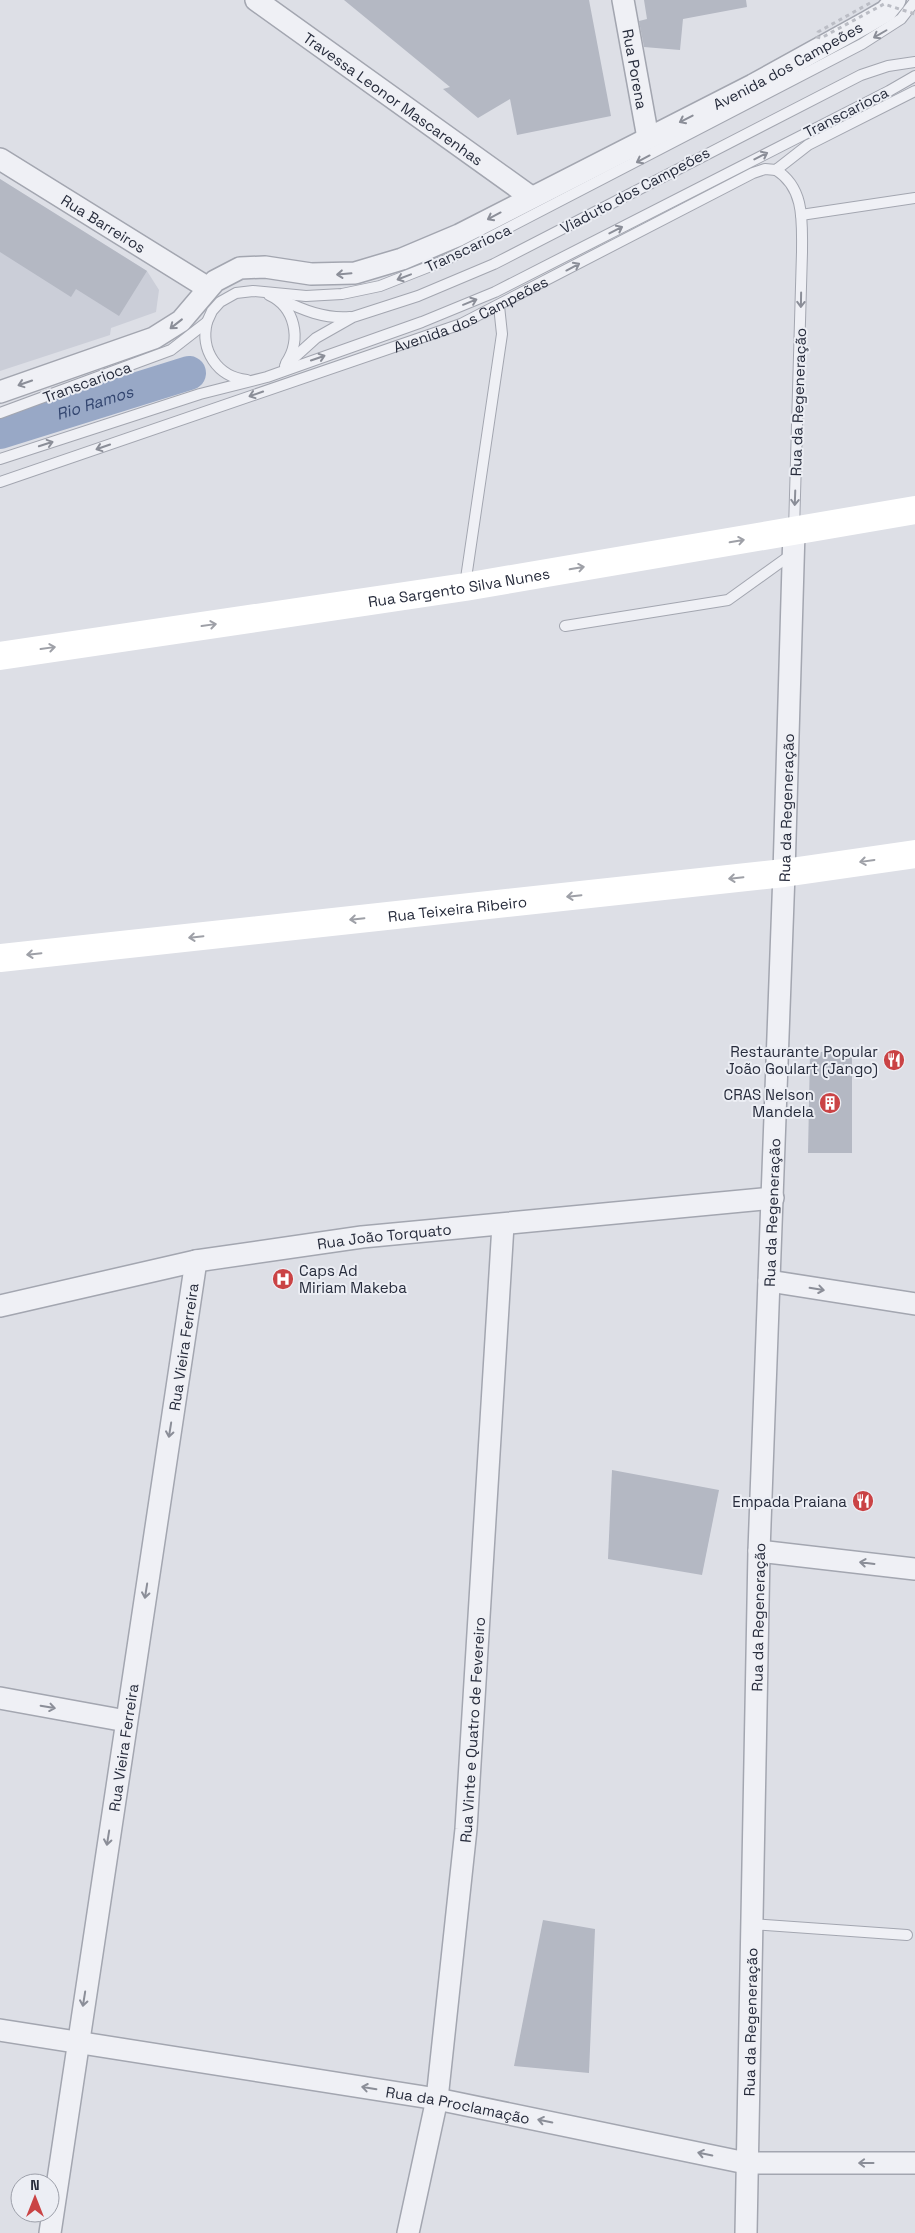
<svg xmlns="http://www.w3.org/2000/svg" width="915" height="2233" viewBox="0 0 915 2233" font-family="'Space Grotesk',sans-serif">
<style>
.built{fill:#cbced8}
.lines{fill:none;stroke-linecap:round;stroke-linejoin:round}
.river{stroke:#98a8c6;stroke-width:34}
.building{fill:#b4b8c3}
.lane-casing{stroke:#a3a6b0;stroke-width:12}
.street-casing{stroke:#a3a6b0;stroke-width:24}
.lane{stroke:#eff0f5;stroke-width:10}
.street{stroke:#eff0f5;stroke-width:21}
.secondary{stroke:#fff;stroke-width:28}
.path-bridge{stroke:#bbbdc5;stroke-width:3;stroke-dasharray:4 4;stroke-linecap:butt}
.oneway{stroke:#8b8e98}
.oneway2{stroke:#9ea0a7}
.labels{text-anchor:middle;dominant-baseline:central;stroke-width:4;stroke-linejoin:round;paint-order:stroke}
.street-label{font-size:15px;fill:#272c3c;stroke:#eceef4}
.poi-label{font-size:15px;fill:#272c3c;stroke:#eceef4;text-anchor:end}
.water-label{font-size:16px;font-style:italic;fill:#32456f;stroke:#eceef4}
</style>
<rect width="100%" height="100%" fill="#dddfe6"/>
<polygon class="built" points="0,179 147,271 159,290 156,312 111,328 110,335 0,371"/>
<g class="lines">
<path class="river" id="s1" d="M0,432L189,373"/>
</g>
<g class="building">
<polygon points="344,0 589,0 611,116 517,135 510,99 478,118 443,89 450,87"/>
<polygon points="644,0 746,0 747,7 683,19 680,50 644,47 639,21 647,19"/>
<polygon points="0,179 147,271 119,316 76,289 71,297 0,252"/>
<polygon points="810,1052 852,1052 852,1153 808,1153"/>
<polygon points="612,1470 719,1490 702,1575 608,1559"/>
<polygon points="543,1920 595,1929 589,2073 514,2066"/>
</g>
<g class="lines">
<g class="lane-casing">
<g id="lane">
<path d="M776,170C805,188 802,222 802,252L794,530"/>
<polyline points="801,215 915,198"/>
<path d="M269,295C295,307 302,339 286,363"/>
<path d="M280,299C303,310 324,319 350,317"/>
<path d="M207,322C200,350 217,377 247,380"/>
<polyline points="285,366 316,338 353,317 418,296 494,264 861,75 888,66 915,62"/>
<polyline points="0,413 171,350 207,322 212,311 220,302 236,293 253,291 306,296 342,294 380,286 446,260 862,44 901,19 915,1"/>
<polyline points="0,459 200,394 267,377 422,322 495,292 889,91 915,76"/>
<path id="s2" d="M0,482L461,324L753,173L765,169L776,170L808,145L915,91"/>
<polyline points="465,585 502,334 499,306"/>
<polyline points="565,626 728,600 792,554"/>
<polyline points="751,1924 907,1935"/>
</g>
</g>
<g class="street-casing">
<g id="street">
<path id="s3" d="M256,0L531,197"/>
<path id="s4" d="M623,0L648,138"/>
<path id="s5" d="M0,159L208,288"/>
<path id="s6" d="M0,392L154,338L181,321L215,281L240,268L265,267L311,274L355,273L402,259L459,235L753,85L867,22L886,11L895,0"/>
<polyline points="769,1281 915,1304"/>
<path id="s7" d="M0,1306L196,1261L362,1237L773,1198"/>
<polyline points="759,1551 915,1569"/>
<polyline points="0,1698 126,1721"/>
<path id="s8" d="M0,2030L437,2099L746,2163H915"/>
<path id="s9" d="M50,2233L196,1261"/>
<path id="s10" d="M408,2233L437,2099L466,1829L503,1225"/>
<path id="s11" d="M746,2233L759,1551L784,873L794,531"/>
</g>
</g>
<use href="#lane" class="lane"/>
<use href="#street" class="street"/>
<g class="secondary">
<path id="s12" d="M0,656L465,587L915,510"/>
<path id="s13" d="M0,958L784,873L915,854"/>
</g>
<polyline class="path-bridge" points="870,3 818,32 817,37 821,38 884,4 915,14"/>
</g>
<defs><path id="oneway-shaft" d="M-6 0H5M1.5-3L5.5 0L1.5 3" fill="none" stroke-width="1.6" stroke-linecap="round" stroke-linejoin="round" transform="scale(1.25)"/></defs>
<g class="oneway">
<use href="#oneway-shaft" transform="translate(880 34) rotate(150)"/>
<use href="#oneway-shaft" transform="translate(686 119) rotate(153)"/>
<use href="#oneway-shaft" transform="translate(761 156) rotate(-27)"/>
<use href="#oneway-shaft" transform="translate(643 159) rotate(152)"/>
<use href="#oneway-shaft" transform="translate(494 216) rotate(152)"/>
<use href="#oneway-shaft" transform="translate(616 230) rotate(-27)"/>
<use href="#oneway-shaft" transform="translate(573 267) rotate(-28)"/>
<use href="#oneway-shaft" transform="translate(344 274) rotate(175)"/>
<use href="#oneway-shaft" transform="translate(404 277) rotate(159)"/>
<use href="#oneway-shaft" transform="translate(801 300) rotate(91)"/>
<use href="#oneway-shaft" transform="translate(470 302) rotate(-22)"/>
<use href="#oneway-shaft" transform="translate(176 324) rotate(142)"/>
<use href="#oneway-shaft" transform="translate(318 358) rotate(-19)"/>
<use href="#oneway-shaft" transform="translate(25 383) rotate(161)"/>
<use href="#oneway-shaft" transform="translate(256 394) rotate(161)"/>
<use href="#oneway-shaft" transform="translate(46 444) rotate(-18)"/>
<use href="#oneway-shaft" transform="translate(103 447) rotate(161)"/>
<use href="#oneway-shaft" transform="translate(795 498) rotate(92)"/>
<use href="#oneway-shaft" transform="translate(817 1289) rotate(9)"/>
<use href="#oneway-shaft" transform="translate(170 1430) rotate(99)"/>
<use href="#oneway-shaft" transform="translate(867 1563) rotate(-173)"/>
<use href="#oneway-shaft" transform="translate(146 1591) rotate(99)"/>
<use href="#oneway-shaft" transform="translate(48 1707) rotate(10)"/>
<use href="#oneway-shaft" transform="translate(108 1838) rotate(99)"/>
<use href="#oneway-shaft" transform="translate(84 1999) rotate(99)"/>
<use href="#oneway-shaft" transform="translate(369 2088) rotate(-171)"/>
<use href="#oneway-shaft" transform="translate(545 2121) rotate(-168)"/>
<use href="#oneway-shaft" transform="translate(705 2154) rotate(-168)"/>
<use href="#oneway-shaft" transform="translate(866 2163) rotate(180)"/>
</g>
<g class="oneway2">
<use href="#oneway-shaft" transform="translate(737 541) rotate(-10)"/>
<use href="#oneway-shaft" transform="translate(577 568) rotate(-10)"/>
<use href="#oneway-shaft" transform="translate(209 625) rotate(-8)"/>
<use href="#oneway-shaft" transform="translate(48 648) rotate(-8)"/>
<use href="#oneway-shaft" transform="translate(867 861) rotate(172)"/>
<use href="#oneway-shaft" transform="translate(736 878) rotate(174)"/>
<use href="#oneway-shaft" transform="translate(574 896) rotate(174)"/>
<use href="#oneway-shaft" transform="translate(357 919) rotate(174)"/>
<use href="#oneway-shaft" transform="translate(196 937) rotate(174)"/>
<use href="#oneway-shaft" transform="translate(34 954) rotate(174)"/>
</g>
<defs>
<g id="restaurant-disc" transform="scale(1.125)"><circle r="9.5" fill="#ca4345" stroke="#eceef4"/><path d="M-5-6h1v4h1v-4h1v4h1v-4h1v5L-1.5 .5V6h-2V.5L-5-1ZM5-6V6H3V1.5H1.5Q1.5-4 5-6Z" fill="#fff"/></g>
<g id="building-disc" transform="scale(1.125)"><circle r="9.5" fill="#ca4345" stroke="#eceef4"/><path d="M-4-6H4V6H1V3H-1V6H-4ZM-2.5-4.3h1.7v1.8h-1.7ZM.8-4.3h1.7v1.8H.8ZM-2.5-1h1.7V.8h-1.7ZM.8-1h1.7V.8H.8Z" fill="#fff"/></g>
<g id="hospital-disc" transform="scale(1.125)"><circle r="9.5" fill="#ca4345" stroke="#eceef4"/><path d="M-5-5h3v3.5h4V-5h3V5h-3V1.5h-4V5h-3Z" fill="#fff"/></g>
</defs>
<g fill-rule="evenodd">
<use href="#restaurant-disc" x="894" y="1060"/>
<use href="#building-disc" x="830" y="1103"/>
<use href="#hospital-disc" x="283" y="1279"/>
<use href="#restaurant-disc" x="863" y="1501"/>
</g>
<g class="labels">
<g class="street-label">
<text stroke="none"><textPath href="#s6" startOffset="872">Avenida dos Campeões</textPath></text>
<text stroke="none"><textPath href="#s4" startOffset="70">Rua Porena</textPath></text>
<text stroke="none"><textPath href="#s3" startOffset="169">Travessa Leonor Mascarenhas</textPath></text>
<text transform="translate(846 112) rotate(-27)">Transcarioca</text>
<text transform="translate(635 190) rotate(-28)">Viaduto dos Campeões</text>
<text stroke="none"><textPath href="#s5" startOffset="122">Rua Barreiros</textPath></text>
<text transform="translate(468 248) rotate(-25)">Transcarioca</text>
<text stroke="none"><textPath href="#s2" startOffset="500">Avenida dos Campeões</textPath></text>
<text transform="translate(87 382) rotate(-20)">Transcarioca</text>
<text transform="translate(798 402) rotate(-88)">Rua da Regeneração</text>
<text stroke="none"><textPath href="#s12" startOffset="464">Rua Sargento Silva Nunes</textPath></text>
<text stroke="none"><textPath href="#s11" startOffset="1426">Rua da Regeneração</textPath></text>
<text stroke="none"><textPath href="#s13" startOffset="460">Rua Teixeira Ribeiro</textPath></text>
<text stroke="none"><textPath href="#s11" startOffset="1021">Rua da Regeneração</textPath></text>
<text stroke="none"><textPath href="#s7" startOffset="391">Rua João Torquato</textPath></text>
<text stroke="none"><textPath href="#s9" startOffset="896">Rua Vieira Ferreira</textPath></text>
<text stroke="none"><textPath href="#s11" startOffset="616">Rua da Regeneração</textPath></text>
<text stroke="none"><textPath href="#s10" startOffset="508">Rua Vinte e Quatro de Fevereiro</textPath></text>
<text stroke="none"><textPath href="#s9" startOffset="491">Rua Vieira Ferreira</textPath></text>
<text stroke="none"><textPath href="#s11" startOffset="211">Rua da Regeneração</textPath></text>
<text stroke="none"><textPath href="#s8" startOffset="464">Rua da Proclamação</textPath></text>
</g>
<g class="poi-label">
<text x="878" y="1051">Restaurante Popular<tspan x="878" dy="17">João Goulart (Jango)</tspan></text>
<text x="814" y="1094">CRAS Nelson<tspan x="814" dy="17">Mandela</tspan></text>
<text x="299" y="1270" text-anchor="start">Caps Ad<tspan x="299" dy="17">Miriam Makeba</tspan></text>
<text x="847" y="1501">Empada Praiana</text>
</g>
<g class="water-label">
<text stroke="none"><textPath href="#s1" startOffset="99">Rio Ramos</textPath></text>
</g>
</g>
<g transform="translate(35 2198)"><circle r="24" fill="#eceef4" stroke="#9da0aa"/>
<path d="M0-4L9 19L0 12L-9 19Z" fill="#ca4345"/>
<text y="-8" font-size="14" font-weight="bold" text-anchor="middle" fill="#272c3c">N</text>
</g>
</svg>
